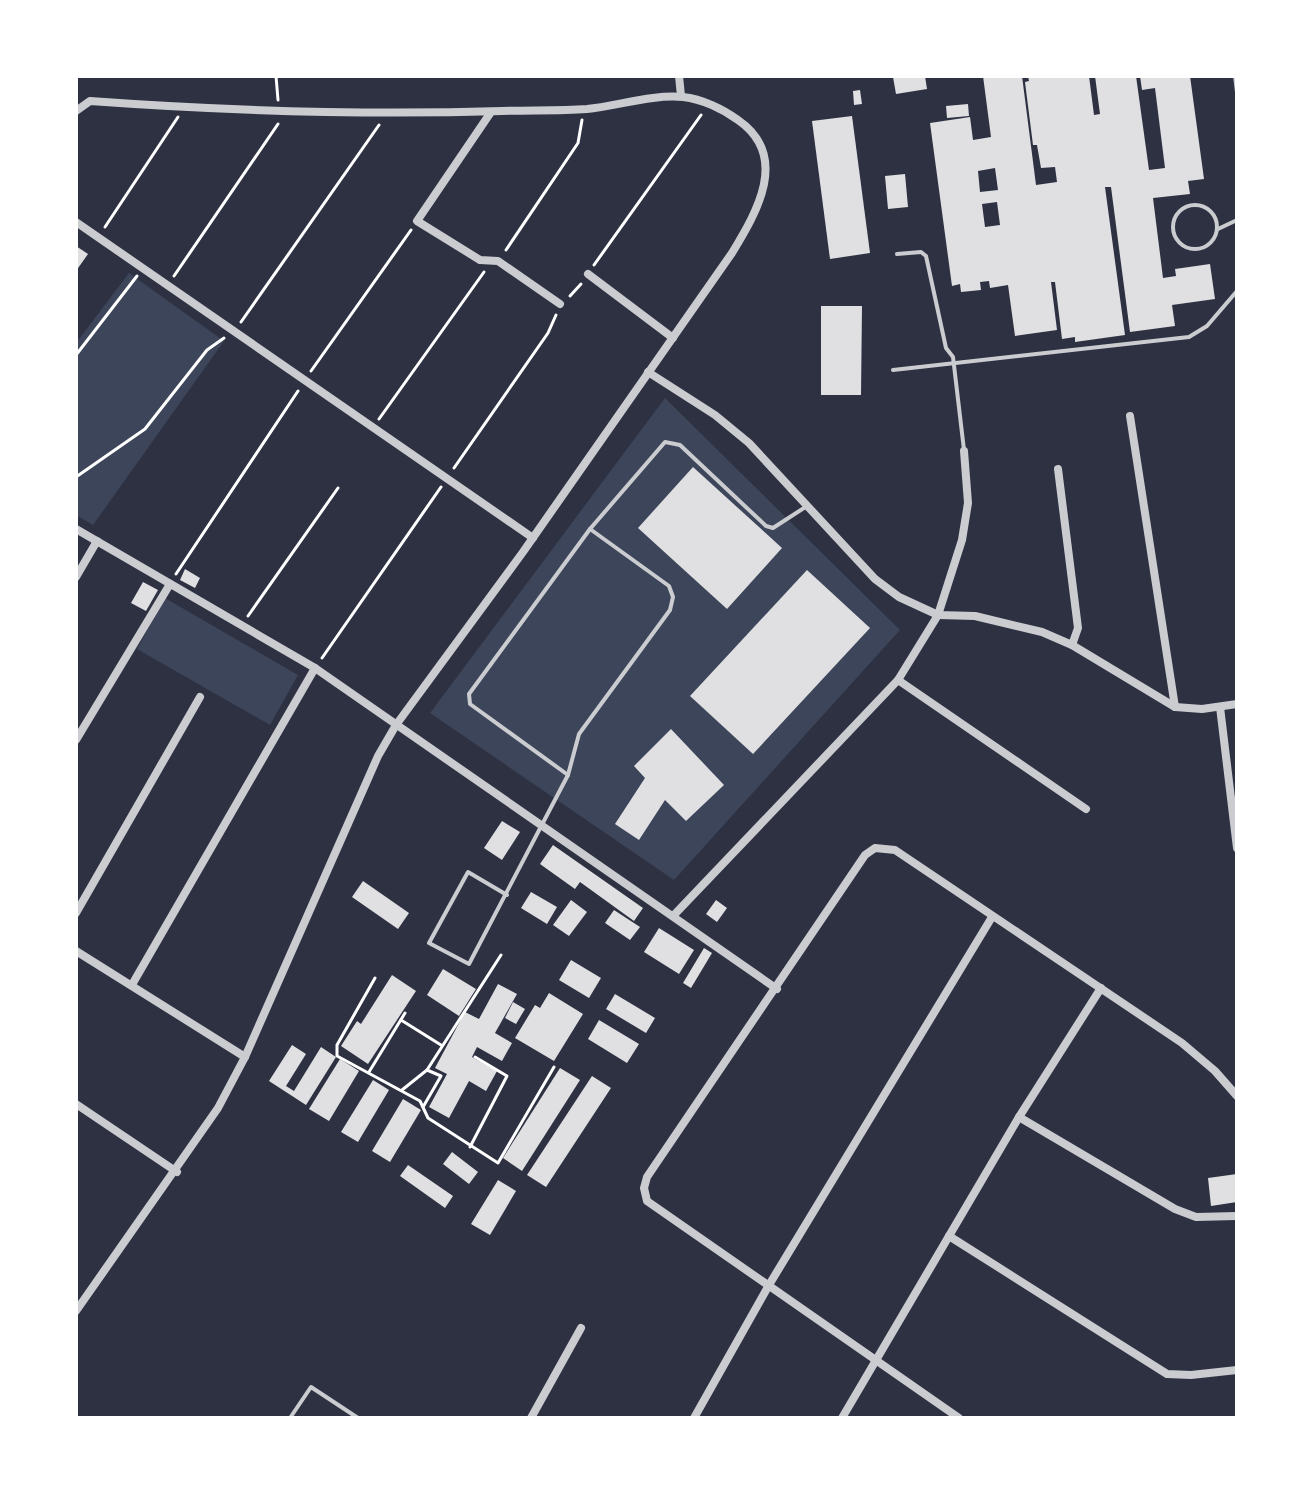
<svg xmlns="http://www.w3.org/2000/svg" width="1313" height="1494" viewBox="0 0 1313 1494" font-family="'Golos Text',sans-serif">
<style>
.green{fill:#3c4559}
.building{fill:#e0e0e3;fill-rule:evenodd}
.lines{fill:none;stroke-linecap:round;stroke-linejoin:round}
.path{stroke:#fff;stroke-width:3}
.service{stroke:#caccd0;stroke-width:4}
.minor{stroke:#caccd0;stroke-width:8}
</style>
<rect width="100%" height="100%" fill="#2d3142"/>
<g class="green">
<polygon points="129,273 224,341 93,525 76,515 76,343"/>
<polygon points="665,398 900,630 674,880 430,713"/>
<polygon points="165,598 298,675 270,725 137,649"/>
</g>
<g class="building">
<polygon points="925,76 927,89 896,94 893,77"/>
<path d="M983,76H1022L1036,185L1057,182L1055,167L1041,168L1037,145H1033L1025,82L1029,81L1028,76H1089L1094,115L1100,114L1095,76H1136L1149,170L1165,168L1155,88L1142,90L1140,76H1190L1204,179L1188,181L1190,194L1153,198L1163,278L1176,276L1175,269L1210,264L1215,299L1172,305L1175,326L1130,332L1111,187H1105L1125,335L1075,342V337L1062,339L1055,282H1051L1057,330L1015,336L1008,285L990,288L989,281L980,282L981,290L961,292L960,284L952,286L930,123L970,117L973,140L991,137ZM995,168L998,190L980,192L978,171ZM997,202L1000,225L985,227L982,204Z"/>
<polygon points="860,90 862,104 854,105 853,91"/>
<polygon points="968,104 969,116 947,118 946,106"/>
<polygon points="852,116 870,253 830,259 812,121"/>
<polygon points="905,174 908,207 888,209 885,176"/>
<polygon points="76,246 88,254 76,271"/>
<polygon points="821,306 862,306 861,395 821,395"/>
<polygon points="693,467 782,548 727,609 638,528"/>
<polygon points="185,569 200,578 195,588 180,580"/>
<polygon points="807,570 870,628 753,754 690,696"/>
<polygon points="143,582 158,590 146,611 131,603"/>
<polygon points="671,729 724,785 686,821 665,800 639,840 615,824 645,778 634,766"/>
<polygon points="502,821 520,832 502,860 484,848"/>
<polygon points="553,845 643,908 634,921 580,882 575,889 540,864"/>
<polygon points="363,881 409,913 398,929 352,897"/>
<polygon points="531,892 557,907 547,924 521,908"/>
<polygon points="571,900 587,912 569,936 553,925"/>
<polygon points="716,900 727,908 717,922 706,914"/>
<polygon points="614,910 640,927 630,940 605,923"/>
<polygon points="659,928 694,950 679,974 644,952"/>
<polygon points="704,948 712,953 691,988 683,983"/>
<polygon points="571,960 601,978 589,998 559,980"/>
<polygon points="443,969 476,989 459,1016 427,995"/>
<polygon points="392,975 416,991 368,1064 341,1046 357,1021 361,1024"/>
<polygon points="498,984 517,994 495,1033 512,1043 502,1061 477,1047 472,1057 497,1071 486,1091 469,1081 449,1118 429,1107 447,1074 435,1068 465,1012 479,1019"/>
<polygon points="549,993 583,1014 554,1061 515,1038 535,1005 540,1008"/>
<polygon points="615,994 655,1018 646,1033 606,1009"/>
<polygon points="513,1002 525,1009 516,1024 505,1018"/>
<polygon points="599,1020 639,1044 627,1063 588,1039"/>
<polygon points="292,1045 306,1054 286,1086 294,1091 321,1047 336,1057 306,1105 269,1081"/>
<polygon points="340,1059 359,1071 329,1121 309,1109"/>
<polygon points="560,1068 580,1080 522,1171 503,1158"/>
<polygon points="592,1076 611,1088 546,1187 527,1175"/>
<polygon points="373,1080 389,1090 358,1142 341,1132"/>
<polygon points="403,1099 421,1110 390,1162 372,1151"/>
<polygon points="452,1152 478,1172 469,1184 443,1164"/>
<polygon points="408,1165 453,1196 445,1208 400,1176"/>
<polygon points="1237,1174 1237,1202 1211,1206 1208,1178"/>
<polygon points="498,1180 516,1191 490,1235 471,1224"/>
</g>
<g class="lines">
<g class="path">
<polyline points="276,76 278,100"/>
<polyline points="105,227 178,117"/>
<polyline points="506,250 578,143 582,120"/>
<polyline points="594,265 701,115"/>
<polyline points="174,276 278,124"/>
<polyline points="570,296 581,284"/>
<polyline points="241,322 379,125"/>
<polyline points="76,355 137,276"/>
<polyline points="311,371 411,230"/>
<polyline points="379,419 484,272"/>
<polyline points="454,468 548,333 556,315"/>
<polyline points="76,477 145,429 207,350 224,338"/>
<polyline points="176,574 298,391"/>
<polyline points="248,616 338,488"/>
<polyline points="322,658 441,487"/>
<polyline points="375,978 337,1045 337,1056 420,1101 428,1118 498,1163 554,1067"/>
<polyline points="401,1020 441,1045"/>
<polyline points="427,1070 501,955"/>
<polyline points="369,1072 405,1013"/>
<polyline points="402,1090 427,1070 441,1076 423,1107"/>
<polyline points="470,1147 507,1076 475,1057"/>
</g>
<g class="service">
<polyline points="1235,76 1237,92"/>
<circle cx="1195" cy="227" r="22"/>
<polyline points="1218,229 1237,220"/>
<polyline points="897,254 921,252 926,256 946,348 953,357 964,450"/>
<polyline points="893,370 1189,337 1207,326 1237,291"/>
<polyline points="568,775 470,704 469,694 590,529 665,442 680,445 766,526 773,528 807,506"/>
<polyline points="507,895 468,872 429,943 469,964 568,775 579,734 670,610 673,597 669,586 590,529"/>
<polyline points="160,1418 163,1418"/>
<polyline points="290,1418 311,1387 358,1418"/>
</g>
<g class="minor">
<polyline points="679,76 681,96"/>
<path d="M76,111L90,101C228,111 364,115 502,111C530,110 559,111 587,109C617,106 653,94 683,97C702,99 723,109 738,120C790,156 757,212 732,253L523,552L396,725L378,756L245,1057L218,1108L76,1311"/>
<polyline points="491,112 417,221 480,260 498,261 560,304"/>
<polyline points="76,222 533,538"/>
<polyline points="588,274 673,338"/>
<polyline points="648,372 715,415 749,443 875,579 899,597 938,615 975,616 1042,632 1072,645 1175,707 1202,709 1237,704"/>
<polyline points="1130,416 1175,707"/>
<polyline points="1058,469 1078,628 1072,645"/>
<polyline points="76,529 315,668 777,989"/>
<polyline points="76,577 97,541"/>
<polyline points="898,680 1086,809"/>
<polyline points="1220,707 1237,848"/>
<polyline points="76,740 170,584"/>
<polyline points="76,913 200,697"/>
<polyline points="674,915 898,680 938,615 962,540 968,503 964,451"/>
<polyline points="76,951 245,1057"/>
<polyline points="133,983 315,668"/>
<polyline points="76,1104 177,1172"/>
<polyline points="1019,1117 1175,1209 1196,1217 1237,1216"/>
<polyline points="949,1236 1167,1374 1191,1375 1237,1370"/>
<polyline points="531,1418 581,1328"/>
<polyline points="694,1418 769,1285 992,917"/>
<polyline points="842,1418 1019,1117 1101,988"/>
<polyline points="959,1418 647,1201 644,1188 647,1177 865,855 875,848 895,850 1182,1043 1215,1071 1237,1096"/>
</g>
</g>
<rect width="1313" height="1494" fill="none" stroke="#ffffff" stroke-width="156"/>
</svg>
